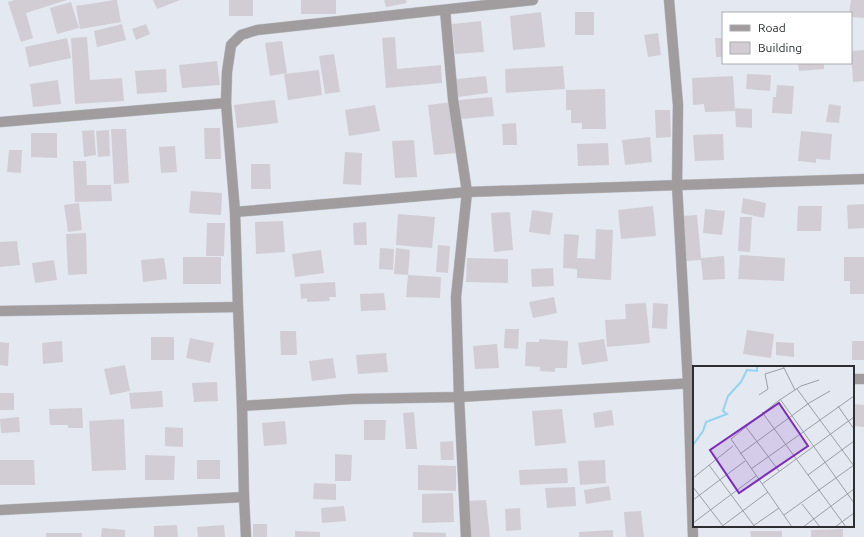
<svg xmlns="http://www.w3.org/2000/svg" width="864" height="537" viewBox="0 0 864 537" font-family="Ubuntu,sans-serif">
<style>
.building{fill:#d2cdd4}
.lines{fill:none;stroke-linecap:round;stroke-linejoin:round}
.street-casing{stroke:#bfc3ca;stroke-width:11}
.street{stroke:#a19d9e;stroke-width:10}
.inset-river{fill:none;stroke:#93d3f2;stroke-width:2}
.inset-road{fill:none;stroke:#9a9ea4;stroke-width:1}
.view{fill:#7b2cbf;fill-opacity:0.15;stroke:#7b2cbf;stroke-width:2}
.inset-edge{fill:none;stroke:#2c2e31;stroke-width:2}
</style>
<rect width="100%" height="100%" fill="#e4e8f0"/>
<g class="building">
<polygon points="15,0 67,0 26,13 33,38 21,42 8,2"/>
<polygon points="114,0 117,0 121,22 80,29 76,6"/>
<polygon points="153,0 180,0 157,9"/>
<rect x="229" y="0" width="24" height="16"/>
<rect x="301" y="0" width="35" height="14"/>
<polygon points="384,0 406,0 407,3 386,7"/>
<polygon points="851,0 864,0 864,18 851,17 851,13 849,13"/>
<polygon points="71,2 79,28 57,34 50,8"/>
<polygon points="541,12 545,47 513,50 510,16"/>
<rect x="575" y="12" width="19" height="23"/>
<polygon points="481,21 484,52 455,54 452,24"/>
<polygon points="122,24 126,40 97,47 94,31"/>
<polygon points="146,24 150,34 136,40 132,29"/>
<polygon points="658,33 661,55 648,57 644,35"/>
<polygon points="87,37 90,80 122,78 124,101 75,104 71,38"/>
<polygon points="395,37 397,69 441,65 442,83 386,88 382,38"/>
<polygon points="67,38 71,58 29,67 25,47"/>
<polygon points="715,38 723,38 723,57 716,57"/>
<polygon points="282,41 287,73 270,76 265,43"/>
<polygon points="864,50 864,81 853,82 851,51"/>
<polygon points="334,54 340,92 325,94 319,56"/>
<polygon points="217,61 220,85 182,88 179,65"/>
<polygon points="798,63 824,63 824,69 799,71"/>
<polygon points="563,66 565,89 506,93 505,69"/>
<polygon points="166,69 167,92 137,94 135,71"/>
<polygon points="319,70 322,95 288,100 284,74"/>
<polygon points="747,74 771,75 770,91 746,89"/>
<polygon points="486,76 488,93 458,97 456,79"/>
<polygon points="733,76 735,111 705,112 704,104 693,105 692,78"/>
<polygon points="58,80 61,104 33,107 30,84"/>
<polygon points="777,85 794,86 792,114 772,113 773,97 776,97"/>
<polygon points="605,89 606,129 582,129 582,123 571,123 571,110 566,110 566,90"/>
<polygon points="492,97 494,116 461,119 459,100"/>
<polygon points="275,100 278,123 237,128 234,105"/>
<polygon points="452,102 457,153 434,155 428,105"/>
<polygon points="829,104 841,106 839,123 826,122"/>
<polygon points="375,105 380,131 349,136 345,110"/>
<polygon points="735,108 752,109 752,128 736,127"/>
<polygon points="655,110 670,110 671,137 656,138"/>
<polygon points="516,123 517,145 503,145 502,124"/>
<polygon points="204,128 220,128 221,159 205,159"/>
<polygon points="111,129 126,129 129,183 114,184"/>
<polygon points="94,130 96,155 84,157 82,131"/>
<polygon points="109,130 110,156 98,157 96,131"/>
<polygon points="801,131 832,134 830,160 816,159 816,163 798,161"/>
<polygon points="31,133 57,133 57,158 31,157"/>
<polygon points="723,134 724,160 695,161 693,135"/>
<polygon points="650,137 652,162 625,165 622,140"/>
<polygon points="414,140 417,177 395,178 392,141"/>
<polygon points="608,143 609,165 578,166 577,144"/>
<polygon points="175,146 177,172 161,173 159,147"/>
<polygon points="9,150 22,150 21,173 7,172"/>
<polygon points="345,152 362,153 361,185 343,184"/>
<polygon points="73,161 86,161 87,185 111,185 112,201 75,202"/>
<polygon points="251,164 270,164 271,189 251,189"/>
<polygon points="191,191 222,193 221,215 189,213"/>
<polygon points="743,198 766,203 764,218 741,213"/>
<polygon points="79,203 82,230 68,232 64,205"/>
<polygon points="864,204 864,228 848,229 847,205"/>
<polygon points="653,206 656,236 621,239 618,210"/>
<polygon points="798,206 822,206 821,231 797,231"/>
<polygon points="705,209 725,211 722,235 703,233"/>
<polygon points="532,210 553,213 550,235 529,232"/>
<polygon points="510,212 513,250 494,252 491,213"/>
<polygon points="398,214 435,217 432,248 396,245"/>
<polygon points="697,215 701,258 724,256 725,279 703,280 701,260 686,261 682,216"/>
<polygon points="740,217 752,217 750,252 738,251"/>
<polygon points="283,221 285,252 256,254 255,222"/>
<polygon points="366,222 367,245 354,245 353,223"/>
<polygon points="207,223 225,223 224,256 206,256"/>
<polygon points="596,229 613,230 611,280 577,278 577,269 563,268 564,234 579,235 577,258 595,259"/>
<polygon points="86,233 87,274 68,275 66,234"/>
<polygon points="17,241 20,265 0,267 0,242"/>
<polygon points="438,245 450,246 448,273 436,272"/>
<polygon points="380,248 394,249 393,270 379,269"/>
<polygon points="396,248 410,250 408,275 394,274"/>
<polygon points="321,250 324,273 295,277 292,254"/>
<polygon points="740,255 785,258 784,281 738,279"/>
<rect x="183" y="257" width="38" height="27"/>
<polygon points="844,257 864,257 864,294 850,294 850,281 844,281"/>
<polygon points="164,258 167,279 143,282 141,260"/>
<polygon points="467,258 508,259 508,283 466,282"/>
<polygon points="54,260 57,280 35,283 32,263"/>
<polygon points="553,268 554,286 532,287 531,269"/>
<polygon points="408,275 441,277 440,298 406,297"/>
<polygon points="335,282 336,297 329,297 330,301 307,302 307,298 301,299 300,284"/>
<polygon points="384,293 386,310 361,311 360,294"/>
<polygon points="554,297 557,313 533,318 529,302"/>
<polygon points="646,303 650,343 607,347 605,320 626,319 625,304"/>
<polygon points="653,303 668,304 667,329 652,328"/>
<polygon points="505,329 519,329 518,349 504,348"/>
<polygon points="747,330 774,334 771,358 743,354"/>
<polygon points="280,331 296,331 297,355 281,355"/>
<rect x="151" y="337" width="23" height="23"/>
<polygon points="190,338 214,343 210,363 186,358"/>
<polygon points="539,339 568,341 567,368 555,368 555,372 540,371 540,367 525,366 526,342 539,342"/>
<polygon points="604,339 608,361 582,365 578,343"/>
<polygon points="62,341 63,362 43,364 42,343"/>
<rect x="852" y="341" width="12" height="19"/>
<polygon points="0,342 9,343 8,366 0,365"/>
<polygon points="776,342 794,343 794,357 776,355"/>
<polygon points="497,344 499,368 475,369 473,346"/>
<polygon points="386,353 388,372 358,374 356,355"/>
<polygon points="333,358 336,378 312,381 309,361"/>
<polygon points="125,365 130,391 110,395 104,369"/>
<polygon points="217,382 218,401 194,402 192,383"/>
<polygon points="162,391 163,407 131,409 129,393"/>
<rect x="0" y="393" width="14" height="17"/>
<polygon points="853,404 864,405 864,427 853,426"/>
<polygon points="82,408 83,428 68,428 68,425 50,425 49,409"/>
<polygon points="562,409 566,443 535,446 532,411"/>
<polygon points="612,410 614,425 595,428 593,413"/>
<polygon points="414,412 417,449 406,449 403,413"/>
<polygon points="19,417 20,432 1,433 0,419"/>
<polygon points="124,419 126,470 92,471 89,421"/>
<polygon points="364,420 386,420 385,440 364,440"/>
<polygon points="285,421 287,444 264,446 262,423"/>
<polygon points="165,427 183,428 183,447 165,446"/>
<polygon points="853,437 855,438 855,459 853,459"/>
<polygon points="453,441 454,460 441,460 440,442"/>
<polygon points="335,454 352,455 351,481 335,481"/>
<polygon points="145,455 175,456 174,480 145,480"/>
<polygon points="0,460 34,460 35,485 0,485"/>
<rect x="197" y="460" width="23" height="19"/>
<polygon points="605,460 606,483 580,485 578,461"/>
<polygon points="418,465 456,466 456,491 418,490"/>
<polygon points="567,468 568,483 520,485 519,470"/>
<polygon points="314,483 336,484 336,500 313,499"/>
<polygon points="609,486 611,500 586,504 584,490"/>
<polygon points="575,487 576,506 547,508 545,488"/>
<polygon points="453,493 454,522 422,523 422,494"/>
<polygon points="486,500 490,537 471,537 467,501"/>
<polygon points="344,506 346,521 322,523 321,508"/>
<polygon points="520,508 521,530 506,531 505,509"/>
<polygon points="641,511 644,537 626,537 624,512"/>
<rect x="253" y="524" width="14" height="13"/>
<polygon points="177,525 178,537 154,537 154,526"/>
<polygon points="224,525 225,537 198,537 197,527"/>
<polygon points="102,528 125,530 125,537 101,537"/>
<polygon points="843,529 843,537 811,537 811,530"/>
<polygon points="613,530 613,537 579,537 579,532"/>
<polygon points="295,531 320,532 320,537 295,537"/>
<polygon points="750,531 782,531 782,537 751,537"/>
<polygon points="413,532 446,533 446,537 413,537"/>
<rect x="46" y="533" width="36" height="4"/>
</g>
<g class="lines">
<g class="street-casing">
<g id="street">
<polyline points="669,0 678,105 677,185 688,383 693,537"/>
<polyline points="445,10 453,99 467,192 456,297 459,397 466,537"/>
<polyline points="0,122 226,103"/>
<polyline points="235,212 467,192 864,179"/>
<polyline points="0,311 238,307"/>
<polyline points="853,379 864,379"/>
<polyline points="242,406 352,399 459,397 694,383"/>
<polyline points="0,510 244,497"/>
<polyline points="246,537 244,497 242,406 238,307 235,212 226,103 227,72 231,45 241,35 257,30 533,0"/>
</g>
</g>
<use href="#street" class="street"/>
</g>
<g transform="translate(693 366)">
<rect width="161" height="161" fill="#e4e8f0"/>
<path class="inset-river" d="M0,79L10,65L13,56L34,48L30,45L35,30L48,16L54,4L64,5V0"/>
<path class="inset-road" d="M90,0L102,24M104,23L161,100M66,29L75,23L72,8L91,2M87,33L161,137M145,40L161,63M69,46L153,161M53,61L86,105M47,88L116,37L137,25M16,99L62,161M58,103L161,30M115,109L161,75M0,112L40,80M69,118L161,51M0,121L30,160M0,134L52,95M109,138L127,161M91,149L161,99M0,157L63,110M60,160L86,142M28,161L75,126M99,161L38,73L85,35L108,20L126,14M110,161L161,123M142,161L161,147"/>
<path class="view" d="M86,37L115,80L46,127L17,84Z"/>
<rect width="161" height="161" class="inset-edge"/>
</g>
<rect x="722" y="12" width="130" height="52" fill="#ffffff" stroke="#ababad"/>
<rect x="730" y="25" width="20" height="6" fill="#a19d9e" stroke="#ababad"/>
<text x="758" y="32" font-size="12" fill="#2c2e31">Road</text>
<rect x="730" y="42" width="20" height="12" fill="#d2cdd4" stroke="#ababad"/>
<text x="758" y="52" font-size="12" fill="#2c2e31">Building</text>
</svg>
